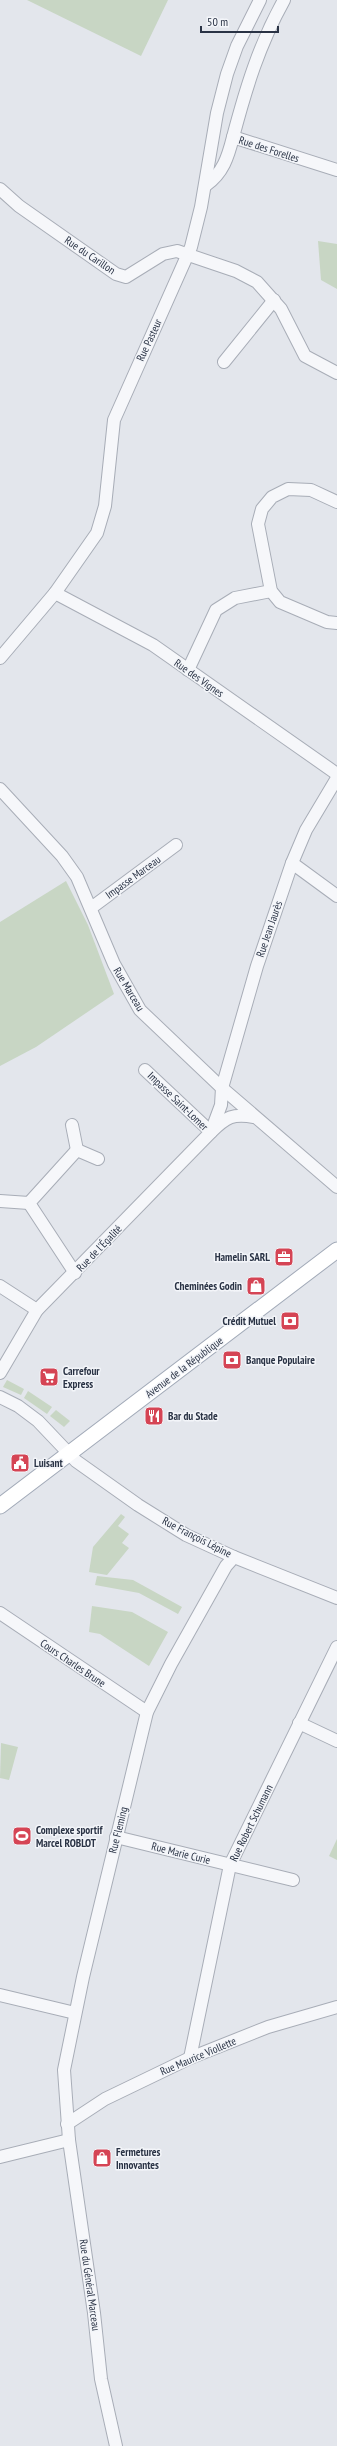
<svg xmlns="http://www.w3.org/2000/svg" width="337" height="2446" viewBox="0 0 337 2446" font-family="'PT Sans Narrow',sans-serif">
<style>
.green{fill:#c8d6c4}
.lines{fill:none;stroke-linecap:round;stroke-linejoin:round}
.minor-casing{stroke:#a8adb7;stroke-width:14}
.major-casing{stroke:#a2aab8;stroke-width:17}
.minor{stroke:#f6f7fa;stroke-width:12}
.major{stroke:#fff;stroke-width:15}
.labels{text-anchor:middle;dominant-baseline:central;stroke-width:3;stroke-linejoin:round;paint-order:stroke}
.street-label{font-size:11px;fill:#2a3345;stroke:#f3f5f9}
.poi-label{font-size:11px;font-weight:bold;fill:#2a3345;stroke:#f3f5f9;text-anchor:start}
</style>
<rect width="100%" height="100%" fill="#e3e6ec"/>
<g class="green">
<polygon points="27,0 168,0 141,56"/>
<polygon points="318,241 337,244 337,289 321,280"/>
<polygon points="66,881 88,925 114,994 36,1047 0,1066 0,922"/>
<polygon points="7,1380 24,1389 21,1395 3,1387"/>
<polygon points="28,1391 52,1407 47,1414 24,1398"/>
<polygon points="56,1410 70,1421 64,1427 50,1416"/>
<polygon points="121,1514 125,1517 118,1526 129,1534 122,1543 129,1548 107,1575 89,1572 93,1547"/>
<polygon points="97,1576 133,1580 182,1607 178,1614 139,1593 95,1585"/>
<polygon points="92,1606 132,1612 168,1632 149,1666 100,1634 89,1632"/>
<polygon points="1,1743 18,1747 9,1780 0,1778"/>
<polygon points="337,1839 337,1860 329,1856"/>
</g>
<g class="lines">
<g class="minor-casing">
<g id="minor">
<path d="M233,137C246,88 259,45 284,0"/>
<path d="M206,185C223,173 228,157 233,137L337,170"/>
<polyline points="0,189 19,206 116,274 126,277 163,254 177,251 236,271 257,282 281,309 305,356 337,373"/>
<polyline points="224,362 274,300"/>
<polyline points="337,502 311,490 288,489 272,497 262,509 258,524 271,591 280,602 327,622 337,623"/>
<polyline points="55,593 153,645 337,774"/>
<polyline points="0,658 55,593 97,533 105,506 114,420 191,247 201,207 217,113 227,74 237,46 260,0"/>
<polyline points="188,670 216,610 235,598 271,591"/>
<polyline points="0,789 62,856 77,877 114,964 140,1010 222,1088 337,1187"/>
<polyline points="292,863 337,896"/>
<polyline points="91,908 176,845"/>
<path d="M145,1070L211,1132C226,1117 233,1113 254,1117"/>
<polyline points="72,1125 77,1150"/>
<polyline points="0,1201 29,1203"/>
<polyline points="75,1273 29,1203 77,1150 98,1159"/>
<polyline points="0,1286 37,1310"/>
<polyline points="0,1373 37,1310 211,1132 221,1105 222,1088 257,966 292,863 306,830 337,778"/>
<polyline points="0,1397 18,1406 38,1421 76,1461 138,1505 186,1535 234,1557 337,1598"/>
<polyline points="0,1613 147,1712"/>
<polyline points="299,1723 337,1741"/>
<polyline points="116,1837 293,1880"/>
<polyline points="0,1995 75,2013"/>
<polyline points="190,2058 230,1865 337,1647"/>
<polyline points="67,2124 105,2099 190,2058 268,2027 337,2007"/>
<polyline points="0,2157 69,2140"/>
<polyline points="116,2446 101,2379 94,2313 69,2140 64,2070 83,1977 147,1712 171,1664 226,1566 234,1557"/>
</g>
</g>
<g class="major-casing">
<polyline id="major" points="0,1506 337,1250"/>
</g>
<use href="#minor" class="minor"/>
<use href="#major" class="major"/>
</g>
<defs>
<g id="office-square" transform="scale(1)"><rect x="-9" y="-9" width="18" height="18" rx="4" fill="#d54454" stroke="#f3f5f9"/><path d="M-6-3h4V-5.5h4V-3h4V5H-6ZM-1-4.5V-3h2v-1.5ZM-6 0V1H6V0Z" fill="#fff"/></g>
<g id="shop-square" transform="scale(1)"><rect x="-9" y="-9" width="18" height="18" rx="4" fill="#d54454" stroke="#f3f5f9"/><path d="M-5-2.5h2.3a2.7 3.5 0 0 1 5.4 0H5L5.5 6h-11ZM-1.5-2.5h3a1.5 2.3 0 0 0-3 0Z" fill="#fff"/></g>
<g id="bank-square" transform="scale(1)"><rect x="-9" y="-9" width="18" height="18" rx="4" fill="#d54454" stroke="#f3f5f9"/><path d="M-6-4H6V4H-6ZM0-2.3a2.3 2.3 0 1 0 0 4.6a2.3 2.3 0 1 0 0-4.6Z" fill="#fff"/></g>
<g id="supermarket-square" transform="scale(1)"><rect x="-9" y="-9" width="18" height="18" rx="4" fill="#d54454" stroke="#f3f5f9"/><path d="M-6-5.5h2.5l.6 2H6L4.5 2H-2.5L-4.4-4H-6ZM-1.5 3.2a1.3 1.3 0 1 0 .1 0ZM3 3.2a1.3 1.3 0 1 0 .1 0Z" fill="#fff"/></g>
<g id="restaurant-square" transform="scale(1)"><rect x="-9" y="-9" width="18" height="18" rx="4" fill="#d54454" stroke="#f3f5f9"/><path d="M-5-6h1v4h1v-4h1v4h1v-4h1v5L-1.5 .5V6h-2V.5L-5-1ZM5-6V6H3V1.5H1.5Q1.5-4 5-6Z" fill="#fff"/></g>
<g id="civic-square" transform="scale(1)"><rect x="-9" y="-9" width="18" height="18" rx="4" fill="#d54454" stroke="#f3f5f9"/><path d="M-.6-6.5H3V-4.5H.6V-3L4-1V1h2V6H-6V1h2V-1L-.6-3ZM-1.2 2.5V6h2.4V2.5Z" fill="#fff"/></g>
<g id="stadium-square" transform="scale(1)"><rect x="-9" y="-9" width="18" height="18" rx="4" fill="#d54454" stroke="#f3f5f9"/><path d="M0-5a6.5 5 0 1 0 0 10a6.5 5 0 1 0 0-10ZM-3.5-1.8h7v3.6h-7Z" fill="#fff"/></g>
</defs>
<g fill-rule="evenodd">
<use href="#office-square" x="284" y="1257"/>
<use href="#shop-square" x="256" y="1286"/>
<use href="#bank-square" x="290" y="1321"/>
<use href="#bank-square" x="232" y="1360"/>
<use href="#supermarket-square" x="49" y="1377"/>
<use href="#restaurant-square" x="154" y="1416"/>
<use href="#civic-square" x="20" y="1463"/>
<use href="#stadium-square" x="22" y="1836"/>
<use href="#shop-square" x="102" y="2158"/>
</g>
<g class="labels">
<g class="street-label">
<text transform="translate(269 149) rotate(18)">Rue des Forelles</text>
<text transform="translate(90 255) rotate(34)">Rue du Carillon</text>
<text transform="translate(149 340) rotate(-65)">Rue Pasteur</text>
<text transform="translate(199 678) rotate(35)">Rue des Vignes</text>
<text transform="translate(133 877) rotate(-36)">Impasse Marceau</text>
<text transform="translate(269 929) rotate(-71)">Rue Jean Jaurès</text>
<text transform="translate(129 989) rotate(59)">Rue Marceau</text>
<text transform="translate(178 1101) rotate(44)">Impasse Saint-Lomer</text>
<text transform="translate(99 1248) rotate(-46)">Rue de l'Égalité</text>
<text transform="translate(184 1367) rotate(-37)">Avenue de la République</text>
<text transform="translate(197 1537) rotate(27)">Rue François Lépine</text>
<text transform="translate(73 1663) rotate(34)">Cours Charles Brune</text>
<text transform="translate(251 1823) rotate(-64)">Rue Robert Schumann</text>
<text transform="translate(118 1830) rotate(-76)">Rue Fleming</text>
<text transform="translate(181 1853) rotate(14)">Rue Marie Curie</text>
<text transform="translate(198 2056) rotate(-23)">Rue Maurice Viollette</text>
<text transform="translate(90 2285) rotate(82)">Rue du Général Marceau</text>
</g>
<g class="poi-label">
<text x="270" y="1257" text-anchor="end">Hamelin SARL</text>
<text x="242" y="1286" text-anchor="end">Cheminées Godin</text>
<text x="276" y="1321" text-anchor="end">Crédit Mutuel</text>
<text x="246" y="1360">Banque Populaire</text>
<text x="63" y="1371">Carrefour<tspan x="63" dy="13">Express</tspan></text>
<text x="168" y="1416">Bar du Stade</text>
<text x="34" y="1463">Luisant</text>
<text x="36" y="1830">Complexe sportif<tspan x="36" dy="13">Marcel ROBLOT</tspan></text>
<text x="116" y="2152">Fermetures<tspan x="116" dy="13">Innovantes</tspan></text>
</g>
</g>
<path d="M201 26v6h77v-6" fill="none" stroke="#2a3345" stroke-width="2"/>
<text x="207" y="26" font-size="12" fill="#2a3345" stroke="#f3f5f9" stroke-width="3" paint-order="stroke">50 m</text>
</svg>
